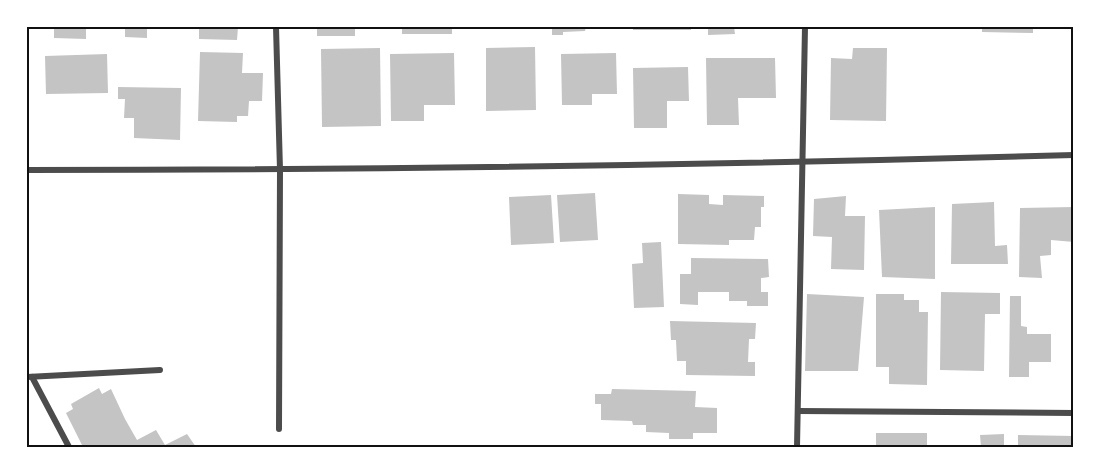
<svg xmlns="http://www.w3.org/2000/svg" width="1101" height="474" viewBox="0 0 1101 474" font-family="Montserrat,sans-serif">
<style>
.building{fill:#c4c4c4}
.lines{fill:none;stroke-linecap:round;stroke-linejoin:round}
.minor{stroke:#4c4c4c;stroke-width:6}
.neatline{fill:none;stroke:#111;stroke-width:2}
</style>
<rect width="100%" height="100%" fill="#fff"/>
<g class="building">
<polygon points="54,27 86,27 86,39 54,38"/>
<polygon points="125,27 147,27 147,38 125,37"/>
<polygon points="199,27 238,27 237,40 199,39"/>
<rect x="317" y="27" width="38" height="9"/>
<rect x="402" y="27" width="50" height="7"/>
<polygon points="552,27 586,27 585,31 563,32 563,35 552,35"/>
<rect x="633" y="27" width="58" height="3"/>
<polygon points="708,27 734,27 735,34 708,35"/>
<polygon points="982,27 1033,27 1033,33 982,32"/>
<polygon points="535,47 536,110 486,111 486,48"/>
<polygon points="380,48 381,126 322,127 321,49"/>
<polygon points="853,48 887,48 886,121 830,120 831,58 852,59"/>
<polygon points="200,52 243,53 242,73 263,73 262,101 249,101 248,116 237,116 237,122 198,121"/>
<polygon points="454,53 455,105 424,105 424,121 391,121 390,54"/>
<polygon points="616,53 617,94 592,94 592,105 562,105 561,54"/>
<polygon points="107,54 108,93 46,94 45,56"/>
<polygon points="706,58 775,58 776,98 738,98 739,125 707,125"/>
<polygon points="688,67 689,101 667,101 667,128 634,128 633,68"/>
<polygon points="118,87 181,88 180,140 134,138 134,118 124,118 125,99 118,99"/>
<polygon points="595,193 598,240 560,242 557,195"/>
<polygon points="678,194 709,195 709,204 723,205 723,195 764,196 764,207 761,207 761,227 755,227 754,240 729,240 729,245 678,244"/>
<polygon points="551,195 554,243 511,245 509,197"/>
<polygon points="846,196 845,216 865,216 864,270 831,269 832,237 813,236 814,199"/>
<polygon points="994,202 995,246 1007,245 1008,264 951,264 952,204"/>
<polygon points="935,207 935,279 882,277 879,210"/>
<polygon points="1074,207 1074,242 1051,240 1051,255 1040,256 1042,278 1019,277 1020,208"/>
<polygon points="661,242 664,307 634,308 632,264 643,263 642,243"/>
<polygon points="691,258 768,259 769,277 761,278 761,292 768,292 768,306 747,306 747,301 729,301 729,292 698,292 698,305 680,304 680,274 691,274"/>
<polygon points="941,292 1000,293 1000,314 985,314 984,371 940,370"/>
<polygon points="1072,292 1074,292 1074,333 1071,333"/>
<polygon points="807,294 864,297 858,371 805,371"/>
<polygon points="876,294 904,294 904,300 919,300 919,312 928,312 927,385 889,384 889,367 876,367"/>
<polygon points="1010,296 1021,296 1021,326 1027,327 1027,334 1051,334 1051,362 1029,362 1029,377 1009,377"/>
<polygon points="670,321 756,323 755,339 749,339 748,362 755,362 755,376 686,375 686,361 677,361 676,340 671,340"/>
<polygon points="99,388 102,394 111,389 125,419 137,440 156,430 165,445 187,434 196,447 83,447 66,413 73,409 71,404"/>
<polygon points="612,389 696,391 695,407 717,408 717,433 693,433 693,439 669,439 669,433 646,432 646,425 633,425 632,421 601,420 601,404 595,404 595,394 611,394"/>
<rect x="876" y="433" width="51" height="14"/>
<polygon points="1004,434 1004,447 981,447 980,435"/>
<polygon points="1018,435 1074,436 1074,447 1018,447"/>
</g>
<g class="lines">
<g class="minor">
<polyline points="276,27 280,170 279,429"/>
<path d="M27,170C376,170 725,165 1074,155"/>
<polyline points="27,377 160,370"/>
<polyline points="32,377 69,447"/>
<polyline points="798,411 1074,413"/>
<polyline points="797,447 805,27"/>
</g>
</g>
<rect width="1101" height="474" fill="none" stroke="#ffffff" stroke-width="57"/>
<rect x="28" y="28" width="1044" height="418" class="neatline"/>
</svg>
